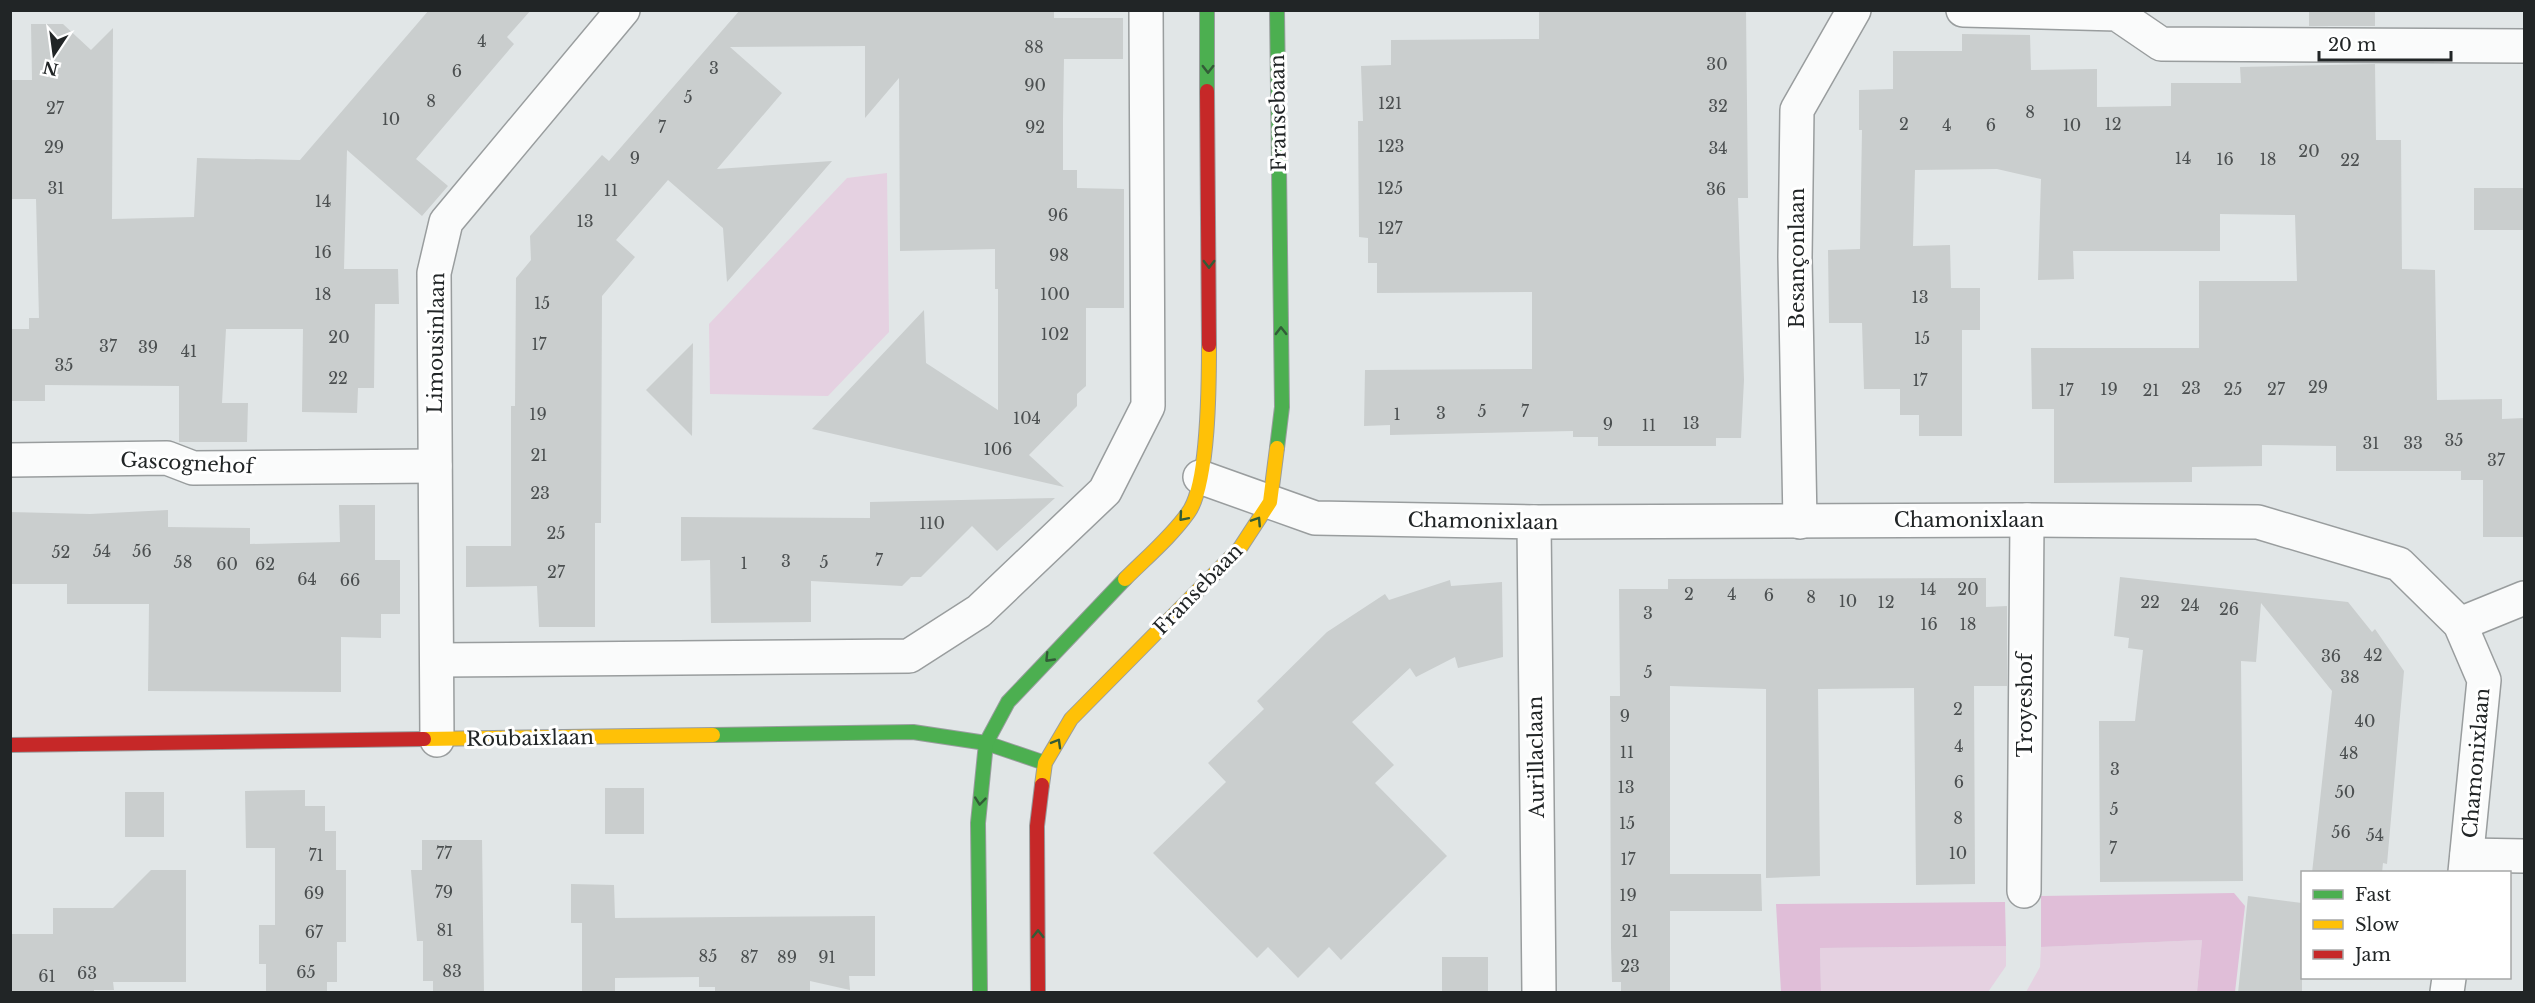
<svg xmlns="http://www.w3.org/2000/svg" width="2535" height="1003" viewBox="0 0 2535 1003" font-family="'Libre Baskerville',serif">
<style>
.green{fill:#e5d1e1}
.forest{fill:#e0bed8}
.building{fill:#cacece}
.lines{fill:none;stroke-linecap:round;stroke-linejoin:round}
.street-casing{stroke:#999d9e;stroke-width:36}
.fast-casing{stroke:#999d9e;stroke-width:16}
.slow-casing{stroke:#999d9e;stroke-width:16}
.jam-casing{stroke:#999d9e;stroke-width:16}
.street{stroke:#fafbfb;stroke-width:33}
.fast{stroke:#4caf50;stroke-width:14}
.slow{stroke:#ffc107;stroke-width:14}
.jam{stroke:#c62828;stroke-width:14}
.oneway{stroke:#325c37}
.labels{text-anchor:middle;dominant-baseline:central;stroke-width:6;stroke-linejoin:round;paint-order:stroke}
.number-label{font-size:16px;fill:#4b4f50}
.street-label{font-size:20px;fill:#212526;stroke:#fff}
</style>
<rect width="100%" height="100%" fill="#e1e6e7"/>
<g class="green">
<polygon points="887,173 889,332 828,396 710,394 709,324 847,178"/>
<polygon points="2202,940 2197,992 2026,992 2040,967 2041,947"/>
<polygon points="2006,946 2006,966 1988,992 1821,992 1820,948"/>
</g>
<g class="forest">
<polygon points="2234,893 2245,906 2235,992 2197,992 2202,940 2041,947 2041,896"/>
<polygon points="2005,902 2006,946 1820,948 1821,992 1781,992 1776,904"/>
</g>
<g class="building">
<polygon points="429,10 531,10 507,37 514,44 416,159 448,186 422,216 347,150 344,269 398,269 399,304 375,304 374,388 358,388 357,413 302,412 303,329 226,329 222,403 248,403 247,442 179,442 179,386 45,385 45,401 11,401 10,329 29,329 29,318 39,318 36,199 10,199 10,80 32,80 31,24 63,24 91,50 113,28 112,219 194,217 197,158 300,160"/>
<polygon points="740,10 1054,10 1054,18 1123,18 1123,59 1064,59 1063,119 1063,170 1077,170 1077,188 1124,189 1124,308 1086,308 1086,386 1077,394 1077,406 1029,455 1064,487 812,429 924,310 926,363 998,410 998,289 995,289 995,249 900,251 899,78 865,118 865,46 730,47 782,93 717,169 832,161 727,282 723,228 668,180 616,240 635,257 602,296 601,523 595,523 595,627 539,627 537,586 466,587 466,546 511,546 511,406 515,406 516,278 531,260 530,236 602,155 609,161"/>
<polygon points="1539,10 1746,10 1748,198 1738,198 1744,380 1741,438 1716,438 1716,446 1598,446 1598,437 1573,437 1573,431 1390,435 1390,425 1364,426 1365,370 1532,369 1532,292 1377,293 1377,263 1368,263 1368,238 1359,237 1358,121 1363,121 1361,66 1391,65 1391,40 1539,39"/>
<rect x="2309" y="10" width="66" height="16"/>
<polygon points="1962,34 2030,35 2031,70 2097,69 2097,107 2171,106 2171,83 2241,83 2240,67 2375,64 2376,140 2401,140 2402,269 2435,270 2437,400 2502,399 2502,419 2524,418 2523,537 2483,537 2483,480 2461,480 2461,471 2336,471 2336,446 2262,445 2262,466 2192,467 2192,482 2054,483 2054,409 2032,409 2031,348 2199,348 2199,281 2297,281 2295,215 2220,214 2220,251 2073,251 2074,279 2038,280 2041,179 1997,169 1915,170 1913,246 1950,245 1951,288 1980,288 1980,330 1962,330 1962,436 1919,436 1919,415 1900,415 1900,389 1864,389 1862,323 1829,323 1828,250 1860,249 1862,130 1859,130 1859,90 1893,89 1893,51 1962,51"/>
<rect x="2474" y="188" width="50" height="42"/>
<polygon points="693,343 692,436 646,390"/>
<polygon points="1055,498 997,551 972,526 921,577 911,577 902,586 811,581 811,622 711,623 710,560 681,561 681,517 870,518 870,502"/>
<polygon points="339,505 375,505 375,560 400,560 400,614 381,614 381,638 341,637 341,692 148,691 149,604 67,604 67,584 10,584 10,512 90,514 168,510 168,527 250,528 250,544 340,542"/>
<polygon points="2120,577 2348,602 2372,632 2375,629 2404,671 2387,864 2383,863 2382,873 2312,873 2332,691 2261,603 2256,662 2241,661 2243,881 2100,882 2099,721 2135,721 2143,650 2128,648 2129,638 2114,636"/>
<polygon points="1986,578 1986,607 2007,606 2007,686 1974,686 1975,884 1916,885 1914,688 1818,689 1820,876 1766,878 1766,689 1670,686 1670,874 1761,874 1762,911 1670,911 1670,993 1621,993 1621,982 1612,982 1611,947 1610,696 1620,696 1619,589 1668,589 1668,579"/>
<polygon points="1450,580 1451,586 1502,582 1503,657 1458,668 1455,657 1416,677 1410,668 1352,722 1394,765 1375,783 1447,856 1341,960 1329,947 1298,978 1268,947 1257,958 1153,853 1226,782 1208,763 1264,709 1257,701 1327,632 1385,594 1389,600"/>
<rect x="605" y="788" width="39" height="46"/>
<polygon points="305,790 305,806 325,806 325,831 336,831 336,870 346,870 346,942 337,942 337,982 327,982 327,993 266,993 266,964 259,964 259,925 275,925 275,848 246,848 245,791"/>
<rect x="125" y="792" width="39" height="45"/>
<polygon points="422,840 482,840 484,993 433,993 433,981 423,981 423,941 417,941 411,870 422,870"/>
<polygon points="151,870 186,870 186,982 113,982 114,990 94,990 94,993 10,993 10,934 53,934 53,908 113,908"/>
<polygon points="571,884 614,885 615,918 875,916 875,976 849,976 850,990 810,981 810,993 715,993 715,987 699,987 699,977 615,978 615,993 582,993 582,923 571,923"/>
<polygon points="2248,896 2302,903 2302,993 2238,993"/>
<rect x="1442" y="957" width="46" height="36"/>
</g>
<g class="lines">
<g class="street-casing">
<g id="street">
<polyline points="1963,10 2117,14 2161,44 2524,46"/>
<polyline points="10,460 167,458 193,468 435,466"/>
<polyline points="1200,477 1315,518 1534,522 2027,520 2258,522 2399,564 2460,624 2484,680 2465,872"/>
<polyline points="1534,522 1539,992"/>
<polyline points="1800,522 1795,257 1797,110 1854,10"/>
<polyline points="2460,624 2524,598"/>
<polyline points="437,660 909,656 979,611 1105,491 1148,406 1146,10"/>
<polyline points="437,740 434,273 446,222 623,10"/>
<polyline points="2467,855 2524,856"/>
<polyline points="2024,891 2027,520"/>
<polyline points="2447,992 2449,978"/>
</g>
</g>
<g class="fast-casing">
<g id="fast">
<polyline points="1207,10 1207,91"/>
<polyline points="1277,448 1282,407 1277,10"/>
<polyline points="713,735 913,732 986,743 1045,763"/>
<polyline points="980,992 978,823 986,743 1008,702 1125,579"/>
</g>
</g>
<g class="slow-casing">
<g id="slow">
<path d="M1125,579C1146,558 1171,537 1188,513C1209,485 1209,381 1209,345"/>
<polyline points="424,739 713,735"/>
<polyline points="1042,785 1045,763 1071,719 1240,548 1270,502 1277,448"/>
</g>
</g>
<g class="jam-casing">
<g id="jam">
<polyline points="1207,91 1209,345"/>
<polyline points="10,745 424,739"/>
<polyline points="1038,992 1037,826 1042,785"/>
</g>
</g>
<use href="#street" class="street"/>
<use href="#fast" class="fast"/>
<use href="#slow" class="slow"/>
<use href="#jam" class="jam"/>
</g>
<defs><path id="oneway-chevron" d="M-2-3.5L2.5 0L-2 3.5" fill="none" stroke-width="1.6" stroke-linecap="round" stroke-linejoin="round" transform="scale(1.5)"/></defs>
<g class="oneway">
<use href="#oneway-chevron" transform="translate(1208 69) rotate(90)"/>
<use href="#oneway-chevron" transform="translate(1209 264) rotate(90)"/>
<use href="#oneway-chevron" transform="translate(1281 331) rotate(-91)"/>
<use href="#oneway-chevron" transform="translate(1183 517) rotate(131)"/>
<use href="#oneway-chevron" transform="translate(1257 521) rotate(-57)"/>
<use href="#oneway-chevron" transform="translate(1049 658) rotate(134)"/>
<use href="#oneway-chevron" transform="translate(1057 743) rotate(-60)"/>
<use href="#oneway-chevron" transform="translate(980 801) rotate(96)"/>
<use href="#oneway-chevron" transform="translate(1038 934) rotate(-90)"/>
</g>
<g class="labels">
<g class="number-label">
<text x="482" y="41">4</text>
<text x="1034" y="47">88</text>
<text x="1717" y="64">30</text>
<text x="714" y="68">3</text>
<text x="457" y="71">6</text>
<text x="1035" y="85">90</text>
<text x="688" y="97">5</text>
<text x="431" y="101">8</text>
<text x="1390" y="103">121</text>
<text x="1718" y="106">32</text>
<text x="55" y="108">27</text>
<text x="2030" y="112">8</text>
<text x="391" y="119">10</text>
<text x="1904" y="124">2</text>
<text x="2113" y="124">12</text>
<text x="1947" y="125">4</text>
<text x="1991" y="125">6</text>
<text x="2072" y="125">10</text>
<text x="662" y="127">7</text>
<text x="1035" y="127">92</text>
<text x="1391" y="146">123</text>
<text x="54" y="147">29</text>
<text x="1718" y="148">34</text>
<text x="2309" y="151">20</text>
<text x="635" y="158">9</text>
<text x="2183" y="158">14</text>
<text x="2225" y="159">16</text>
<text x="2268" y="159">18</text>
<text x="2350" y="160">22</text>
<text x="56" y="188">31</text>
<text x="1390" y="188">125</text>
<text x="1716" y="189">36</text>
<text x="611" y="190">11</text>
<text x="323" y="201">14</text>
<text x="1058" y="215">96</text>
<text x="585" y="221">13</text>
<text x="1390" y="228">127</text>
<text x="323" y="252">16</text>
<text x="1059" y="255">98</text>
<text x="323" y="294">18</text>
<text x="1055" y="294">100</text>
<text x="1920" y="297">13</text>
<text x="542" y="303">15</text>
<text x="1055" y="334">102</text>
<text x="339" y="337">20</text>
<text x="1922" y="338">15</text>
<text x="539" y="344">17</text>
<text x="108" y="346">37</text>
<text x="148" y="347">39</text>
<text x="189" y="351">41</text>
<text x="64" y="365">35</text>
<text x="338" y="378">22</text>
<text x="1920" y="380">17</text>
<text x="2318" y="387">29</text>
<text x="2191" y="388">23</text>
<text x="2109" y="389">19</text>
<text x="2233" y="389">25</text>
<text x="2276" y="389">27</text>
<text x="2066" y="390">17</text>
<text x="2151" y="390">21</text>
<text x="1482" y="411">5</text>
<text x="1525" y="411">7</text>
<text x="1441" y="413">3</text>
<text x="538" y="414">19</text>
<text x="1397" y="414">1</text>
<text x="1027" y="418">104</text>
<text x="1691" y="423">13</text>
<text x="1608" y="424">9</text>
<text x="1649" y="425">11</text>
<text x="2454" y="440">35</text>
<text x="2371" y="443">31</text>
<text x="2413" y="443">33</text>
<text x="998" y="449">106</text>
<text x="539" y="455">21</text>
<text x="2496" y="460">37</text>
<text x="540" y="493">23</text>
<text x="932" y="523">110</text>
<text x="556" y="533">25</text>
<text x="102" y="551">54</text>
<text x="142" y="551">56</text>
<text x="61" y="552">52</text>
<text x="879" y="560">7</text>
<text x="786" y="561">3</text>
<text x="183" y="562">58</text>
<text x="824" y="562">5</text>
<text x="744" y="563">1</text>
<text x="227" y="564">60</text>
<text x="265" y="564">62</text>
<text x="556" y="572">27</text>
<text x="307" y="579">64</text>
<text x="350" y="580">66</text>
<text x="1928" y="589">14</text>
<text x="1968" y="589">20</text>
<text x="1689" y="594">2</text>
<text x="1732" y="594">4</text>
<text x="1769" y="595">6</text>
<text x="1811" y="597">8</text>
<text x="1848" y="601">10</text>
<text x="1886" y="602">12</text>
<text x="2150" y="602">22</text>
<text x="2190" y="605">24</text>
<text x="2229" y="609">26</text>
<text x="1648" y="613">3</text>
<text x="1929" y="624">16</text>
<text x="1968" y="624">18</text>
<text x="2373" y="655">42</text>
<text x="2331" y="656">36</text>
<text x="1648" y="672">5</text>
<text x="2350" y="677">38</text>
<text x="1958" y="709">2</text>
<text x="1625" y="716">9</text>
<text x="2365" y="721">40</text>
<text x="1959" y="746">4</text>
<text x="1627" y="752">11</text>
<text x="2349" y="753">48</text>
<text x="2115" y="769">3</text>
<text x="1959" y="782">6</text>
<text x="1626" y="787">13</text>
<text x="2345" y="792">50</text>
<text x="2114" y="809">5</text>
<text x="1958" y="818">8</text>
<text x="1627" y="823">15</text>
<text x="2341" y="832">56</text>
<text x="2375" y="835">54</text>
<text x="2113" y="848">7</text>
<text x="444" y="853">77</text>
<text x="1958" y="853">10</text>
<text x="316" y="855">71</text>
<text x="1628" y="859">17</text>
<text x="444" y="892">79</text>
<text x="314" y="893">69</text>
<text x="1628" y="895">19</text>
<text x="445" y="930">81</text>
<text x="1630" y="931">21</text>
<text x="314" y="932">67</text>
<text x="708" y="956">85</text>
<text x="749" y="957">87</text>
<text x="787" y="957">89</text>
<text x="827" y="957">91</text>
<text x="1630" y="966">23</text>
<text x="452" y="971">83</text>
<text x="306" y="972">65</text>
<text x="87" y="973">63</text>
<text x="47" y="976">61</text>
</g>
<g class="street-label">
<text transform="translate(1278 113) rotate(-91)">Fransebaan</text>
<text transform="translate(1797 258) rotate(-90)">Besançonlaan</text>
<text transform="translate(436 343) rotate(-89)">Limousinlaan</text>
<text transform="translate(187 463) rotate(3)">Gascognehof</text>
<text x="1969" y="520">Chamonixlaan</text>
<text transform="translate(1483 521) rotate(1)">Chamonixlaan</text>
<text transform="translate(1198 589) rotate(-46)">Fransebaan</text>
<text transform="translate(2025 705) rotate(-90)">Troyeshof</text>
<text transform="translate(530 738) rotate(-1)">Roubaixlaan</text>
<text transform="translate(1536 757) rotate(-91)">Aurillaclaan</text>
<text transform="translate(2476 763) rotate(-85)">Chamonixlaan</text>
</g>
</g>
<rect width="2535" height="1003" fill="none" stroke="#212526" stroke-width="24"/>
<rect x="2301" y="871" width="210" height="108" fill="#ffffff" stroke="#a6a8a8" stroke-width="1.5"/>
<rect x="2313" y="890" width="30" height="9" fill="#4caf50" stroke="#a6a8a8" stroke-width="1.5"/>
<text x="2355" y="901" font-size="18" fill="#212526">Fast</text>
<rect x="2313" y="920" width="30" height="9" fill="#ffc107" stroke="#a6a8a8" stroke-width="1.5"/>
<text x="2355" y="931" font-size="18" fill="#212526">Slow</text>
<rect x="2313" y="950" width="30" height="9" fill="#c62828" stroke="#a6a8a8" stroke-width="1.5"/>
<text x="2355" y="961" font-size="18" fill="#212526">Jam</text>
<g transform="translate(54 54) rotate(193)" stroke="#ffffff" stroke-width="4.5" paint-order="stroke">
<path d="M0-4.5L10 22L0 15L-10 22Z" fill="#212526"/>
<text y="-9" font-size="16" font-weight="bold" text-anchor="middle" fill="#212526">N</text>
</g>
<path d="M2319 51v9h132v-9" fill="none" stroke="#212526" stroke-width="3"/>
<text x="2328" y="51" font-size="18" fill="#212526" stroke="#ffffff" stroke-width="4.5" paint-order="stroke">20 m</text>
</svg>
